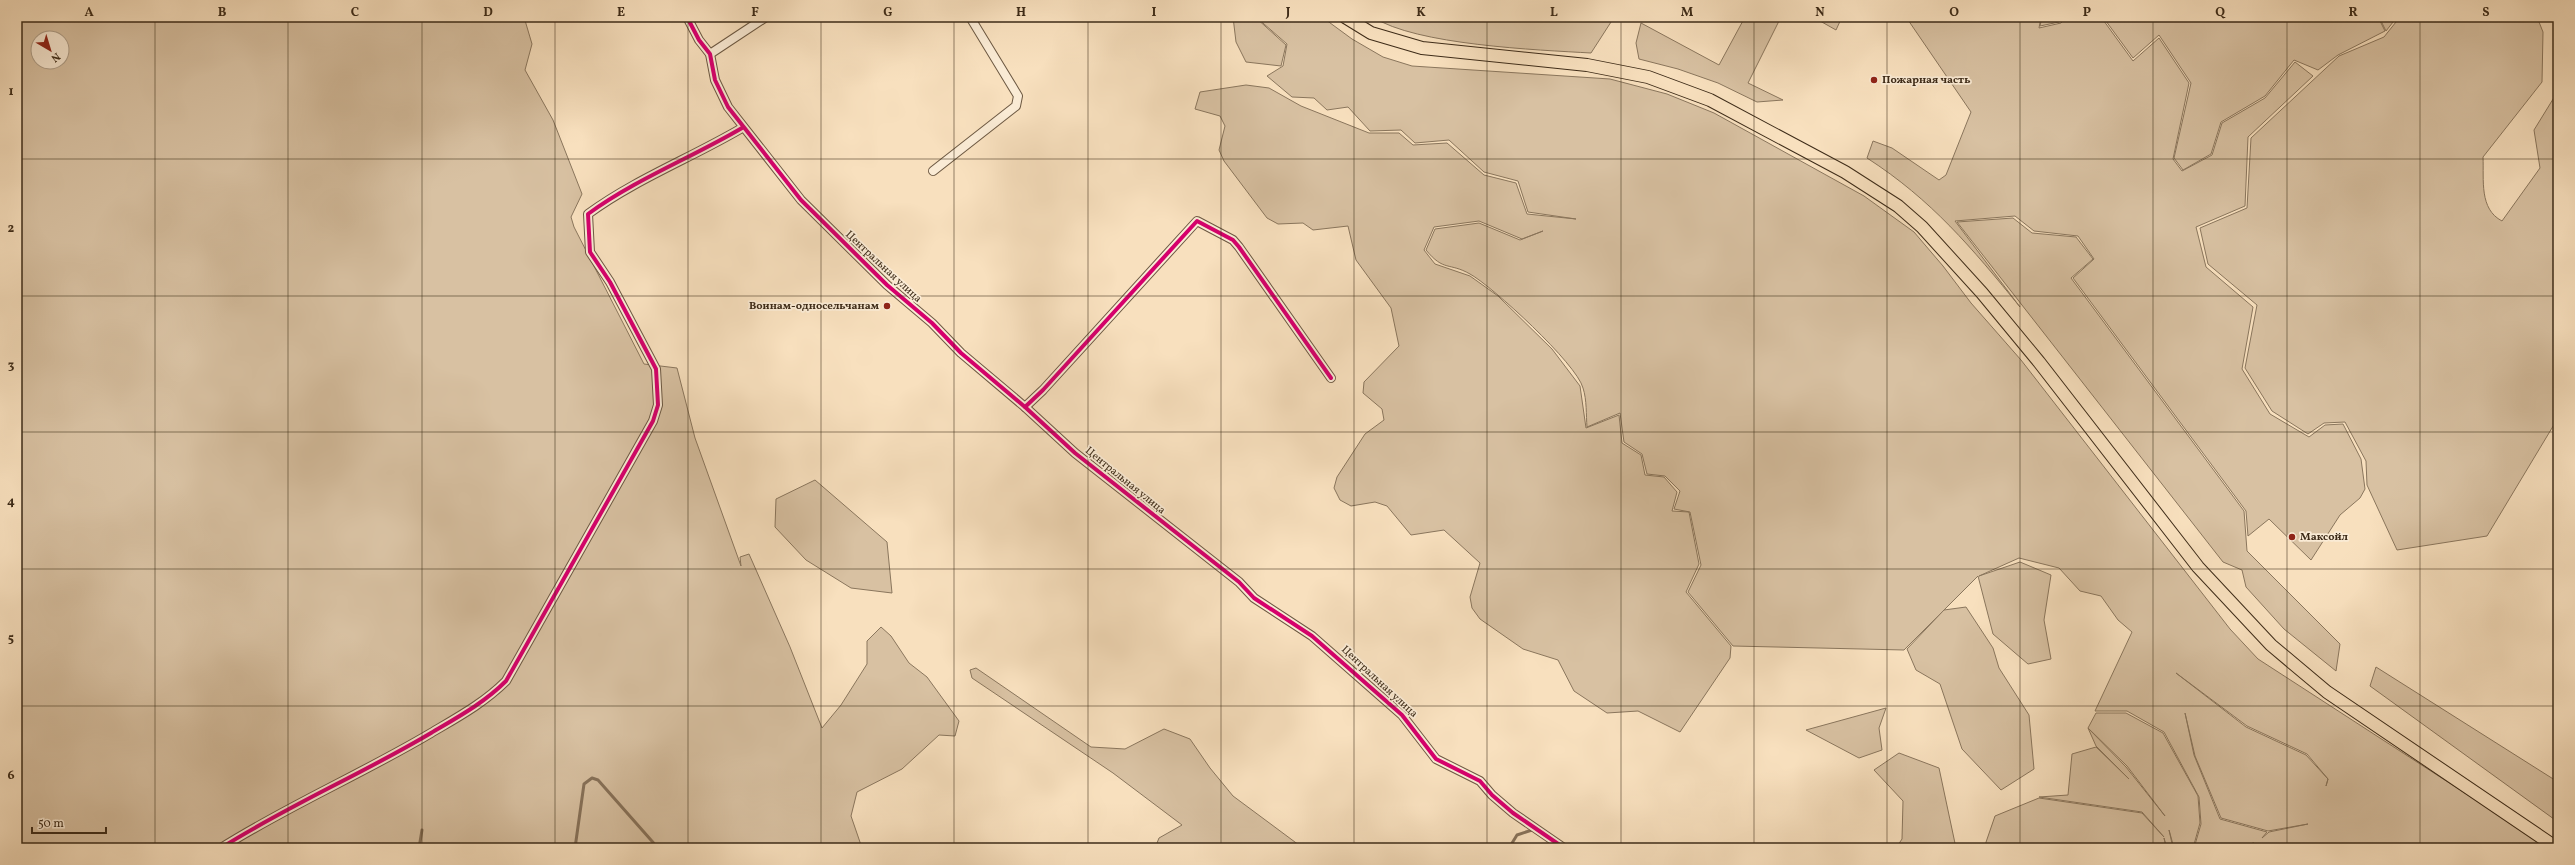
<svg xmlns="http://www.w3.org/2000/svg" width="2575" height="865" viewBox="0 0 2575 865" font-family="Vollkorn,serif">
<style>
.green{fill:#d8c1a2;stroke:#8a765d;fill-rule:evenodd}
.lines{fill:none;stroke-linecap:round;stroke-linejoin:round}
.stream{stroke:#87725a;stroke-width:3}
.street-casing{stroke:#6c5842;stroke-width:10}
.primary-casing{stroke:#3d2b18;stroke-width:14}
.street{stroke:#faebd5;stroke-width:8}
.primary{stroke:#f8e0be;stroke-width:12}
.cycleway-casing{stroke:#faebd5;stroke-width:6}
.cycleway{stroke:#d6006c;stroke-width:4}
.grid{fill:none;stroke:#3d2b18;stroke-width:1;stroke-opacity:0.55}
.poi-dot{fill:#8f2418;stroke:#faebd5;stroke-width:1.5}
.labels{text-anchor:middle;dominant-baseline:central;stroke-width:3.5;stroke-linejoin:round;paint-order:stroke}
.poi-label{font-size:11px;font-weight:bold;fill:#3d2b18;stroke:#faebd5;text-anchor:start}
.street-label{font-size:11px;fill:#3d2b18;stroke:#faebd5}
.neatline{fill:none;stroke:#3d2b18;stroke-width:1.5}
.grid-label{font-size:13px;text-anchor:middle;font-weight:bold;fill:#3d2b18}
</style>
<rect width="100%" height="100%" fill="#f8e0be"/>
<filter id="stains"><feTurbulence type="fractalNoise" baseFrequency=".005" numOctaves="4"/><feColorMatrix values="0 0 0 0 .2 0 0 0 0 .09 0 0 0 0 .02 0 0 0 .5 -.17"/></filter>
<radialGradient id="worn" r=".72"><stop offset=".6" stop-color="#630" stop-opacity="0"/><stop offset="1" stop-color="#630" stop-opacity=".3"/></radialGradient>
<g class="green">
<path d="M17,17H524L532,44L525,70L553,120L582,194L571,217L574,227L644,364L677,368L695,438L741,566L740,557L749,554L790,647L822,728L841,705L867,664V641L881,627L891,636L909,663L927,677L959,721L955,736L939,735L902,769L857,792L851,816L862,848H17ZM38,38H62V62H38Z"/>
<polygon points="1233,17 1255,17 1286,45 1281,66 1246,62 1236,42"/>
<path d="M1256,17H1322L1352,39L1383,57L1412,66L1610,79L1667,94L1714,113L1864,196L1914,232L1943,266L1971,303L2021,360L2230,629L2258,659L2525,832L2546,848H2233L2254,843L2229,848H2194L2201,824L2199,797L2164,732L2127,711H2095L2132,632L2118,620L2101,596L2080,591L2059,568L2019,558L1979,576L2020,562L2051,575L2044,620L2051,659L2028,664L1993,634L1978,576L1904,650L1733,646L1688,592L1701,565L1690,512L1674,509L1680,491L1665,476L1647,474L1642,454L1624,442L1620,413L1587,427C1586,415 1587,400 1583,388C1577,364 1492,286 1470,274C1449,262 1444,272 1426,250L1435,229L1479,223L1520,240L1543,231L1522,239L1479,221L1434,227L1424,250L1435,264L1470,276L1498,296L1552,349L1580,386L1586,428L1619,415L1622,443L1641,455L1645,475L1664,477L1677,492L1672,511L1689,512L1699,564L1686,592L1731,646L1730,658L1680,732L1638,711L1607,713L1574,691L1558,660L1523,649L1480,619L1472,608L1470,597L1480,563L1444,530L1411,535L1387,506L1375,502L1351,506L1340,500L1334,488L1337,477L1365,434L1384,420L1382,409L1363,393L1364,382L1399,346L1391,308L1356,260L1348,226L1313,230L1303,223L1278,224L1267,218L1224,161L1219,150L1225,126L1220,116L1195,109L1200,92L1246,85L1269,88L1301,106L1369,133H1399L1413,145L1447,143L1484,175L1516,183L1527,214L1576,219L1528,212L1518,181L1484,172L1449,140L1415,143L1401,130L1370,131L1348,107L1327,110L1314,98L1292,97L1267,76L1283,66L1287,44ZM2176,673L2247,726L2307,754L2328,779L2326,786L2328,779L2306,755L2246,727ZM2185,713L2195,756L2221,818L2268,831L2308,824L2269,832L2262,838L2267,832L2220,819L2194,755Z"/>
<path d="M1373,17H1605L1611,22L1591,53C1538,50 1415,45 1373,17Z"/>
<polygon points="1745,17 1781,17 1748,83 1783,100 1757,102 1718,83 1678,69 1639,59 1636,43 1641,23 1719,65"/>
<polygon points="1813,17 1842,17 1836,30"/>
<path d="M1906,17H2041L2039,28L2061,23L2067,17H2101L2133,61L2159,38L2189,83L2173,159L2182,171L2212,155L2222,123L2265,98L2295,62L2313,76L2248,137L2245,206L2196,227L2206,267L2253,307L2242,369L2270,414L2309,437L2325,425L2343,424L2361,459L2365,489L2360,498L2340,515L2311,560L2269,519L2248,536L2246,511L2073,278L2094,259L2078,236L2034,231L2015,216L1955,221L2020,307C1972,248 1932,200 1867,158L1873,141L1892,148L1939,180L1946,175L1971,112Z"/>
<polygon points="2042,17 2064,17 2059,22 2040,26"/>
<polygon points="2103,17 2378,17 2385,31 2338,55 2318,70 2294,60 2265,96 2221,122 2211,154 2183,170 2174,158 2191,83 2159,35 2133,58"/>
<polygon points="2379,17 2397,17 2386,31"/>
<path d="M2400,17H2537L2543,32L2542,82L2483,157C2484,180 2479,209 2502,221L2540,168L2534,130L2558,91V418L2487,536L2397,550L2367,485L2366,461L2345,422L2324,423L2308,434L2272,411L2245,368L2257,305L2208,264L2200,228L2247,208L2251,138L2339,56L2384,37Z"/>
<polygon points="2013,218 2032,233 2076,237 2093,259 2071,278 2244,511 2247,551 2340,644 2336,671 2284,629 2246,587 2242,570 2223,562 1957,222"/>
<polygon points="815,480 887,542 892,593 851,588 806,560 775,527 776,499"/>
<polygon points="1966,607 1993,648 1999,668 2029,715 2034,769 2001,790 1962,749 1940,684 1916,670 1907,649 1944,610"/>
<polygon points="2376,667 2558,782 2558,822 2370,686"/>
<polygon points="976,668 1091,747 1125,749 1164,729 1190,739 1210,768 1233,796 1303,848 1155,848 1159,838 1182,825 1113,773 972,678 970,670"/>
<polygon points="1886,708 1879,728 1882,750 1859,758 1806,730"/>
<polygon points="2096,713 2126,713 2163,733 2198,796 2200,823 2193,848 2174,848 2169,830 2173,848 2167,848 2164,838 2166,848 1984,848 1995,816 2039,798 2142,813 2164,837 2142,812 2039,797 2068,795 2072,754 2096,747 2129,779 2096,746 2088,728 2126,767 2165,816 2127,766 2088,728"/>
<polygon points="1899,753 1939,768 1956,848 1896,848 1902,839 1903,801 1874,770"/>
</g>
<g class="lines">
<g class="stream">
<polyline points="419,848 422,830"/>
<polyline points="575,848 584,784 592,778 598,780 658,848"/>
<polyline points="1509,848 1517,835 1532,830"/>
</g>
<g class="street-casing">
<g id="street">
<polyline points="687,17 699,40 710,54 715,80 728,107 801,200 887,285 932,323 961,353 1025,407 1075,453 1239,582 1254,598 1312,636 1402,715 1436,759 1480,781 1492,795 1513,813 1564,848"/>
<polyline points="710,54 766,17"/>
<polyline points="933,171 1016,106 1018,96 970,17"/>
<polyline points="1025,407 1043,390 1197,221 1233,240 1239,247 1331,378"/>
<path d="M221,848C289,805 362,774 431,733C458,717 484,703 506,681L653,421L658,405L656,369L610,282L590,252L588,214C636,179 691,158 742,128"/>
</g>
</g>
<g class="primary-casing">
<polyline id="primary" points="1345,17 1371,33 1422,48 1587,65 1648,77 1710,100 1845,172 1898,206 1922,227 1982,293 2039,362 2198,567 2271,645 2327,692 2557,848"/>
</g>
<use href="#street" class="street"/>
<use href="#primary" class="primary"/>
<g class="cycleway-casing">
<g id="cycleway">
<polyline points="687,17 699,40 710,54 715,80 728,107 801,200 887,285 932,323 961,353 1025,407 1075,453 1239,582 1254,598 1312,636 1402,715 1436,759 1480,781 1492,795 1513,813 1564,848"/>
<polyline points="1025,407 1043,390 1197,221 1233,240 1239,247 1331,378"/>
<path d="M221,848C289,805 362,774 431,733C458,717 484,703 506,681L653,421L658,405L656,369L610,282L590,252L588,214C636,179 691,158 742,128"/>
</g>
</g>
<use href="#cycleway" class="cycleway"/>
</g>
<path class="grid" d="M155,17V848M288,17V848M422,17V848M555,17V848M688,17V848M821,17V848M954,17V848M1088,17V848M1221,17V848M1354,17V848M1487,17V848M1621,17V848M1754,17V848M1887,17V848M2020,17V848M2153,17V848M2287,17V848M2420,17V848M17,159H2558M17,296H2558M17,432H2558M17,569H2558M17,706H2558"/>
<g class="poi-dot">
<circle cx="1874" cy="80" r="4"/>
<circle cx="887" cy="306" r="4"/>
<circle cx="2292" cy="537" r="4"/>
</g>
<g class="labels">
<g class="poi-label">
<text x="1882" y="80">Пожарная часть</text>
<text x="879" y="306" text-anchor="end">Воинам-односельчанам</text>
<text x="2300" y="537">Максойл</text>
</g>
<g class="street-label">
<text transform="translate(883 267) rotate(43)">Центральная улица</text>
<text transform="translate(1125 481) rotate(39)">Центральная улица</text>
<text transform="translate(1379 682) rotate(43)">Центральная улица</text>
</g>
</g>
<rect width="2575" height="865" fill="none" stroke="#f8e0be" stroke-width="44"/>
<g transform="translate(50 50) rotate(142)"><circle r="19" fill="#faebd5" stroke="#ae9e89"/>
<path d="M0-3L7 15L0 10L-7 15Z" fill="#8f2418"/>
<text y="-6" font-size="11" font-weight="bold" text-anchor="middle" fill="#3d2b18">N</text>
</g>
<path d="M32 827v6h74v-6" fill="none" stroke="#3d2b18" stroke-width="2"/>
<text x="38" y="827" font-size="12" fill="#3d2b18" stroke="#faebd5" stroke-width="3" paint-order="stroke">50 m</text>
<rect x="22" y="22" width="2531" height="821" class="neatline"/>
<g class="grid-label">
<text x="89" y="16">A</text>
<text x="222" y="16">B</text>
<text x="355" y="16">C</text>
<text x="488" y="16">D</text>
<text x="621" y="16">E</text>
<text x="755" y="16">F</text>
<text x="888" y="16">G</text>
<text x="1021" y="16">H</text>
<text x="1154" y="16">I</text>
<text x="1288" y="16">J</text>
<text x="1421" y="16">K</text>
<text x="1554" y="16">L</text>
<text x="1687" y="16">M</text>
<text x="1820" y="16">N</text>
<text x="1954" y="16">O</text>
<text x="2087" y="16">P</text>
<text x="2220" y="16">Q</text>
<text x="2353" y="16">R</text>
<text x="2486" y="16">S</text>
<text x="11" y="95">1</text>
<text x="11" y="232">2</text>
<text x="11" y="369">3</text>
<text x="11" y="505">4</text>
<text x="11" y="642">5</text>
<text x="11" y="779">6</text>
</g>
<rect width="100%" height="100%" filter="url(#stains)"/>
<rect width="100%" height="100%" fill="url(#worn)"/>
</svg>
